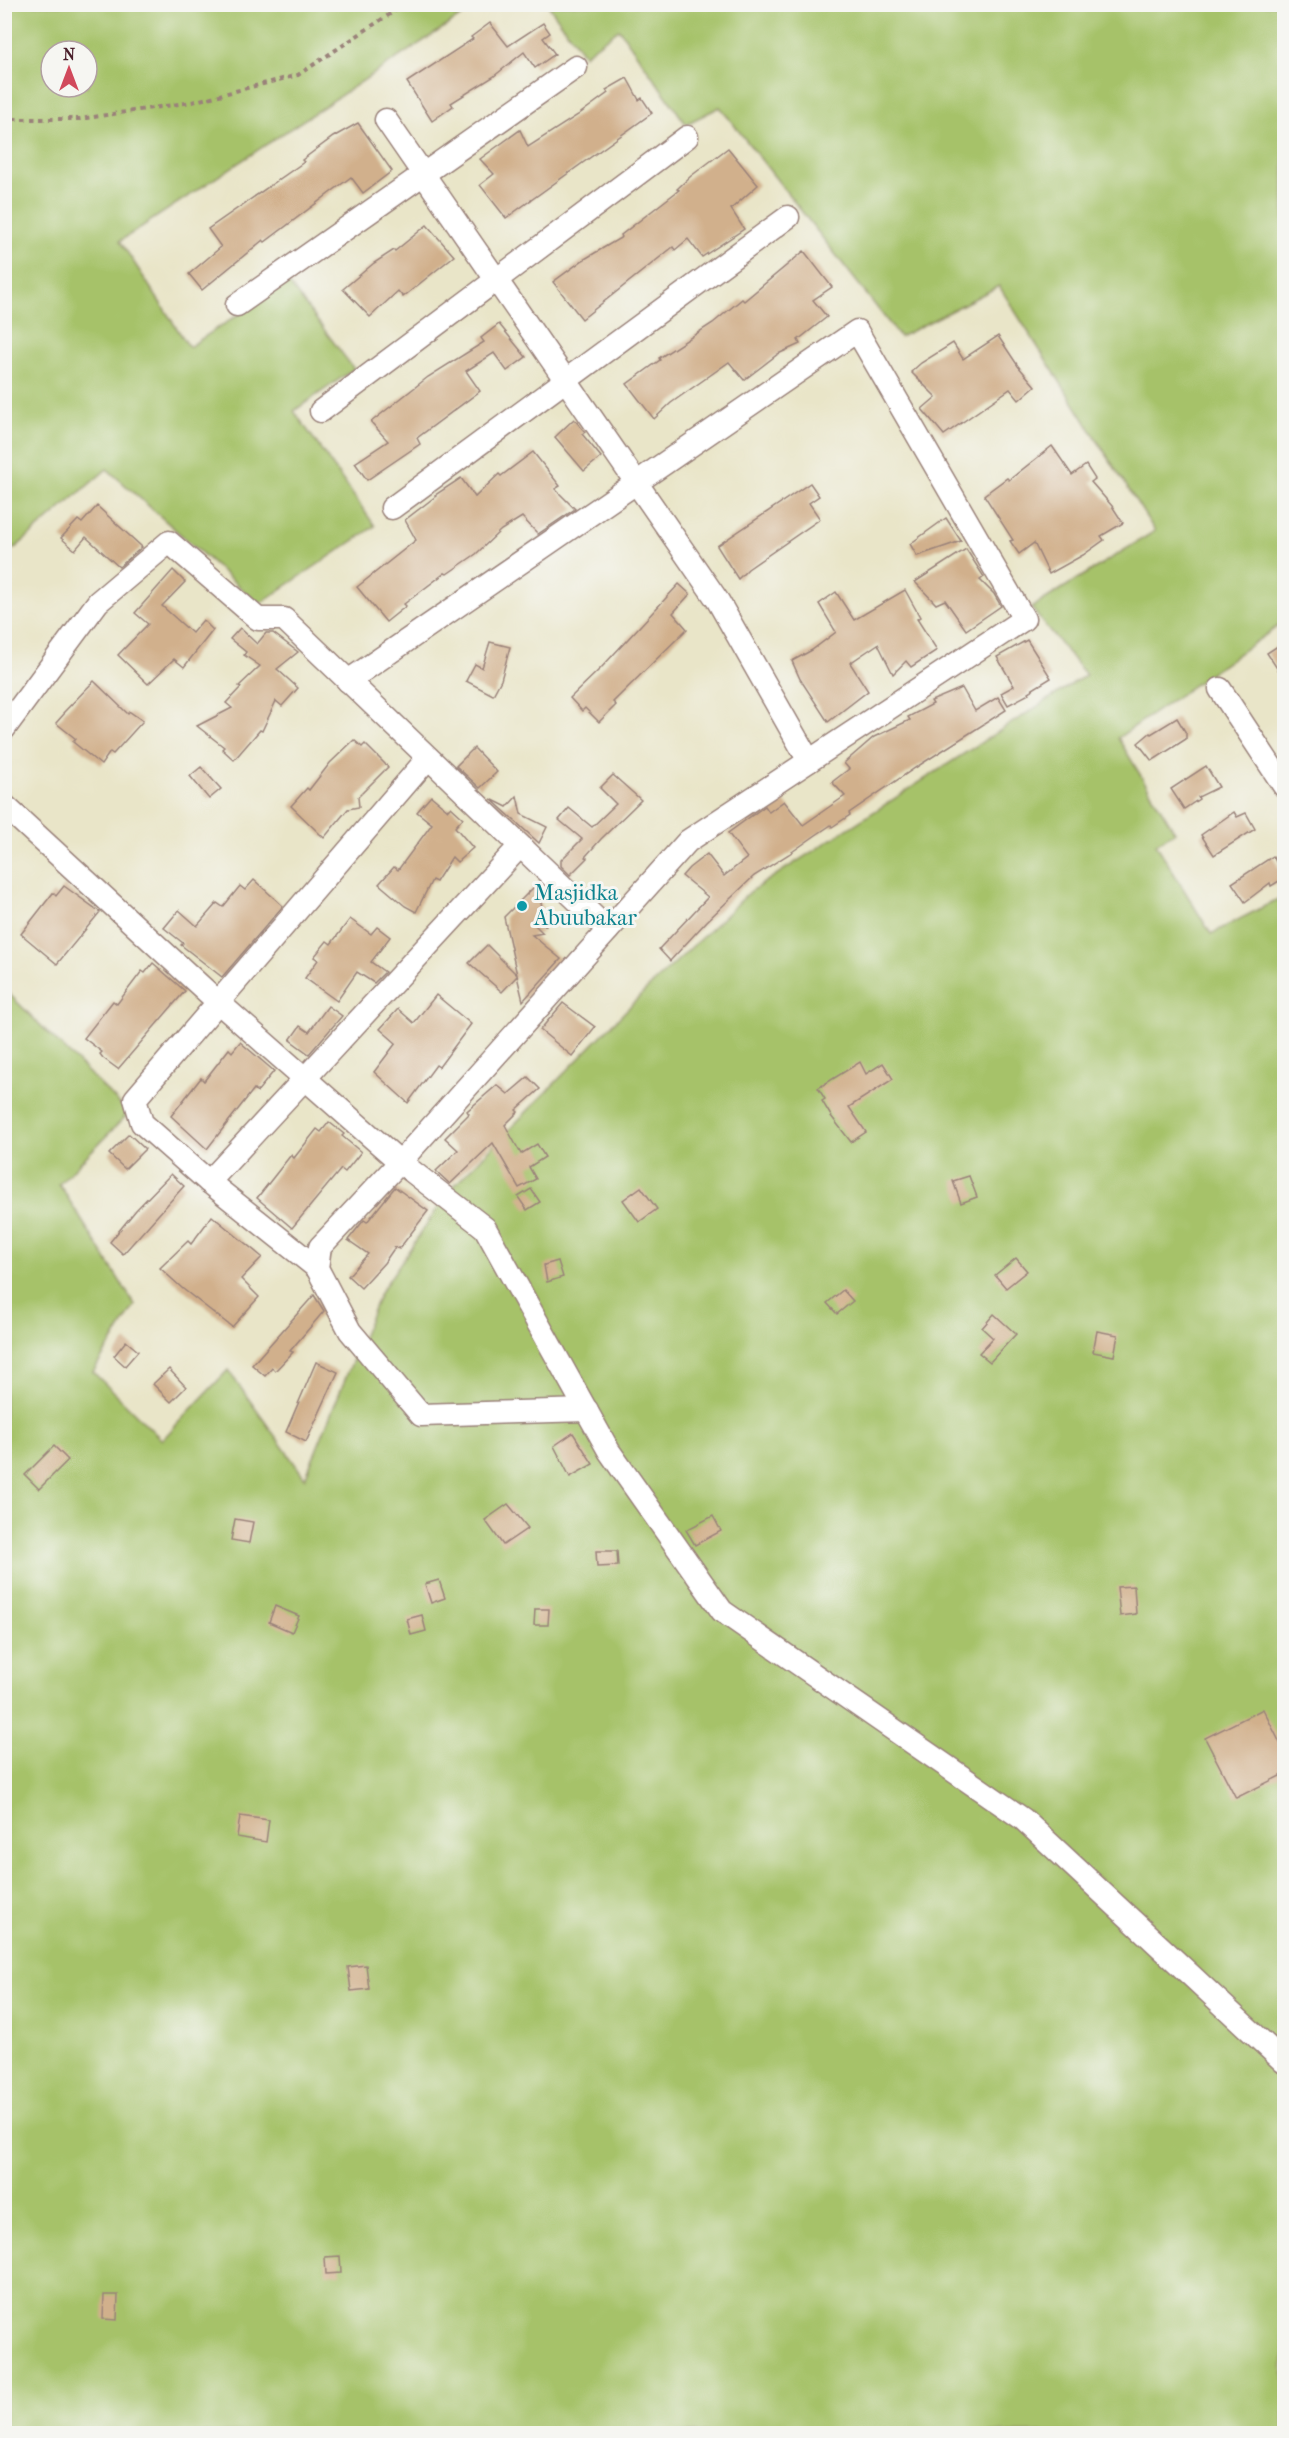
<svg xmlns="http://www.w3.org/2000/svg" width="1289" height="2438" viewBox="0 0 1289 2438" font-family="'IM FELL French Canon',serif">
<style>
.green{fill:#a6c269;stroke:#78704a;stroke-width:1.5;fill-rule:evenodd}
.building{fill:#d1b08c}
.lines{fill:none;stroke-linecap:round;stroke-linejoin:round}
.minor-casing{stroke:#9a827a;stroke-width:25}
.path{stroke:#9a827a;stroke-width:4;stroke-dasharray:4.5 4.5;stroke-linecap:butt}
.minor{stroke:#fff;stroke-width:22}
.culture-dot{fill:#0f9aa8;stroke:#f6f6f2;stroke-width:2}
.labels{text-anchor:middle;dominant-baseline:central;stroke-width:6;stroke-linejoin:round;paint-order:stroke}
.culture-label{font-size:22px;fill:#0d838f;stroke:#f6f6f2;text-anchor:start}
</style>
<rect width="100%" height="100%" fill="#f6f6f2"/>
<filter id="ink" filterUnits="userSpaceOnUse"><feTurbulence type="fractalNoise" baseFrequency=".0167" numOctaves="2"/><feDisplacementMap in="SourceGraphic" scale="12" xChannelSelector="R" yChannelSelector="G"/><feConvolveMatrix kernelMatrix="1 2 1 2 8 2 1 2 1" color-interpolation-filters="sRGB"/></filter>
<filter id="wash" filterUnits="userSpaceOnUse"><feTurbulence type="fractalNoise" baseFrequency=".008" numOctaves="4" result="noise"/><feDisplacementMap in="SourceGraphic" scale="24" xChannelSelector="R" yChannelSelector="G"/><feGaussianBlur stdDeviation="1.35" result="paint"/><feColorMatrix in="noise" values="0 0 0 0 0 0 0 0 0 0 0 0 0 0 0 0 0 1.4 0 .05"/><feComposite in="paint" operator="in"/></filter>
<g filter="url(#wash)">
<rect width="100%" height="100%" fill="#e9e5c8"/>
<g class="green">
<path d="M4,5H478L120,241L189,347L288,282L354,369L294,411L375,526L259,604L107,469L14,549L5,543ZM51,51H87V87H51Z"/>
<polygon points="548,5 1284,5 1284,622 1118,738 1175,832 1156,844 1211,934 1284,896 1284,2433 5,2433 4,989 129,1113 59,1184 135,1305 93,1372 162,1440 228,1370 305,1478 380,1293 450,1190 644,992 751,891 1086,675 1031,608 1155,531 999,286 900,337 720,107 686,124 619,29 584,55"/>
</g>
<g id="blocks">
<g class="building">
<polygon points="490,23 508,46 543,23 550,33 543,38 555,54 535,68 524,52 493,77 451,103 453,106 432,121 407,82 473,39 471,37"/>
<polygon points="627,78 639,100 642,98 652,113 506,218 480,185 494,174 480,159 520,130 528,147 578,115 608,93 606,90"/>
<polygon points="358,123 392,171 363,193 351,177 265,242 263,240 202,290 189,274 221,247 208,229 304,162 302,160 333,137"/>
<polygon points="728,148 758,185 731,209 744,229 702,257 688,239 675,250 673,247 582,319 553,282 583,260 622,237 621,235 679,190 677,189 691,176"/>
<polygon points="427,225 454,256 403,297 398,291 370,317 343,289 374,263 394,250 395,251"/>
<polygon points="804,251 832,287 813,300 827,317 798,340 800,344 778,354 744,380 729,362 671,403 654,419 627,384 660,360 659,358 713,323 742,299 744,301"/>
<polygon points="499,324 526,357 507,371 494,353 466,371 480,391 417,438 420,444 367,480 355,463 388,441 371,422 428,377 484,342 481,338"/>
<polygon points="998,336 1018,366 1035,386 1019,400 1010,389 944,435 922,409 936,397 911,372 921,363 953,343 963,359"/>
<polygon points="574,419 585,432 582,434 601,457 584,471 555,437"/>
<polygon points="1052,446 1072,475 1086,465 1095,479 1091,482 1112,506 1123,523 1101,536 1104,540 1083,555 1049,574 1034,543 1019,554 1010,541 1013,540 984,495 1007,478 1009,480"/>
<polygon points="533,452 560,486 555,489 575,509 538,534 522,517 501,530 476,554 447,574 445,573 404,604 406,606 386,622 357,587 416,540 405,520 436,496 435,495 461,478 475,497 499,474 501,476"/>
<polygon points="810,483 819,496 809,503 820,519 748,569 738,579 717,546"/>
<polygon points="97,506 142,547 119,567 86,537 75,550 61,538 78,520 82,523"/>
<polygon points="946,518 961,541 917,556 910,544"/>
<polygon points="966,549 984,577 980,580 994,594 1001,606 966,630 945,600 936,604 915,582"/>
<polygon points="173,570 185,582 162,606 192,633 203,620 213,630 184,667 174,659 148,684 118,655 148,624 135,613"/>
<polygon points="679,584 690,594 673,613 687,629 613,702 616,705 599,722 585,708 582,711 570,698 601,668"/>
<polygon points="905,590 920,617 917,619 937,650 911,667 906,661 893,674 878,644 850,663 868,691 828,722 800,679 792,661 812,650 836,632 819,604 836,592 854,620"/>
<polygon points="240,628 257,644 266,633 273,633 298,652 277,669 298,688 282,706 276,701 262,731 260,730 234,760 222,749 224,747 197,726 232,708 226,703 241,687 239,686 260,666 244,655 246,652 230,639"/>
<polygon points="1027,640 1051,678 1028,692 1029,694 1008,705 1001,693 1014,686 997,657"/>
<polygon points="490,642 510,647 501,680 493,695 466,681 475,664 482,668"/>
<polygon points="1284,642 1284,679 1267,653"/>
<polygon points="94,681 128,714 130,712 143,721 113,754 110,752 101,765 73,742 76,739 56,723 64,714 63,713"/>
<polygon points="962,688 975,711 998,697 1006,710 915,768 849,813 850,815 832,827 831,825 816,835 789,854 754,876 707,921 670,961 659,949 708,897 682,876 689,868 707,854 724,876 747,858 728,833 765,806 769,812 784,801 803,825 845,796 832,782 849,769 844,763 874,737 910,720 908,717 933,704 931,701"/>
<polygon points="1177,718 1186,733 1186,739 1152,761 1138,743 1150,733 1151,734"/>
<polygon points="354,740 362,747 365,744 388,767 358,797 359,807 348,809 324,838 291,806 307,788 309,790 330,763"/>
<polygon points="474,748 497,772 480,788 456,766"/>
<polygon points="1206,766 1219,787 1198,797 1199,799 1184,809 1171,789"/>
<polygon points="201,767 221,789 209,799 190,776"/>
<polygon points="613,775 641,800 601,839 585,857 587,858 570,875 561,866 561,860 582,839 559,820 569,808 592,827 616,804 600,788"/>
<polygon points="431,796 448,810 451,807 463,818 455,827 473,848 457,862 452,857 436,882 432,880 416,912 405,906 379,884 394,867 398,870 432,824 417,812"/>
<polygon points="517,796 521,814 547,827 539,843 491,799 507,807"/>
<polygon points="1234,812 1237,817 1246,813 1255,829 1214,855 1201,835"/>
<polygon points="1273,856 1284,878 1271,886 1270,883 1245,902 1232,883"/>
<polygon points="254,880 283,906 222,977 181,945 183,943 164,928 179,910 197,926 217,903 223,907 240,886 245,890"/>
<polygon points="537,884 546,926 530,920 543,933 532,935 561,959 523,1001 517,976 502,992 469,963 487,945 517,975 504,917"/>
<polygon points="64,886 100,912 57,964 21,934 53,893 56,896"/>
<polygon points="350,919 371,934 377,927 390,937 371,962 385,972 374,983 357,972 337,1001 305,978 318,960 314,957 327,941 331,944"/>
<polygon points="153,963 185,991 118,1069 103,1058 100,1054 102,1052 84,1038 113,1001 117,1004 142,971 145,973"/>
<polygon points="436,995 471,1024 439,1067 436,1065 408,1103 374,1072 396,1043 380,1029 398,1009 414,1023"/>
<polygon points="563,1003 595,1027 572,1056 540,1030"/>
<polygon points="328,1006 342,1016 309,1054 290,1040 300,1026 309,1032"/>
<polygon points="240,1042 274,1071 257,1092 254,1089 207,1149 171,1116 201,1078 204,1081 229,1049 232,1052"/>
<polygon points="860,1062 866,1074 883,1063 893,1079 849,1107 866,1132 851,1142 831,1116 822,1101 825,1099 818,1088"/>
<polygon points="528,1077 540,1089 516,1110 518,1112 505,1125 521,1154 537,1144 545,1157 529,1167 536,1179 519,1188 493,1143 450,1184 436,1171 458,1150 445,1138 469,1114 467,1111 497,1085 508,1094"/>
<polygon points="329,1122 344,1134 342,1136 361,1152 345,1172 341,1169 292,1228 257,1198 291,1155 294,1158 317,1129 321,1132"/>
<polygon points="129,1134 145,1149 125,1169 109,1154"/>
<polygon points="171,1174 184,1186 123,1254 110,1242 136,1210"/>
<polygon points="969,1176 977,1197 961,1203 953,1181"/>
<polygon points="395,1187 428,1211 399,1249 395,1247 384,1263 361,1288 348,1276 368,1254 348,1240 364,1220 367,1222"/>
<polygon points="641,1187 657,1209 639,1222 623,1200"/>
<polygon points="531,1189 540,1202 527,1210 518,1197"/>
<polygon points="212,1216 262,1257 241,1279 259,1297 232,1327 183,1289 160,1268 188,1241 191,1244"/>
<polygon points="1016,1258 1027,1271 1006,1288 995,1275"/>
<polygon points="558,1261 563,1277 547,1282 544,1265"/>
<polygon points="843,1290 853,1301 837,1314 827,1303"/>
<polygon points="314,1295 324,1311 290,1351 293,1352 275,1371 272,1368 265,1376 252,1365"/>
<polygon points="994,1314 1016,1334 990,1362 979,1353 993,1338 982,1328"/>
<polygon points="1097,1331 1118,1335 1114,1356 1093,1352"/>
<polygon points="126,1341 138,1351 125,1366 114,1356"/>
<polygon points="316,1362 338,1372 306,1442 286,1432"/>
<polygon points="169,1369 186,1387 171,1402 153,1384"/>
<polygon points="573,1433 593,1464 570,1477 554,1446"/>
<polygon points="54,1446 68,1460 39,1489 25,1475"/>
<polygon points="508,1504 528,1528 503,1545 485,1520"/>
<polygon points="713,1516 721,1531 695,1545 686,1530"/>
<polygon points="235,1519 253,1522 249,1543 231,1540"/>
<polygon points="596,1551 617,1551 618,1566 597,1567"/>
<polygon points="439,1580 445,1598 431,1603 425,1584"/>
<polygon points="1134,1586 1136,1614 1120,1616 1117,1587"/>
<polygon points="275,1606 299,1616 292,1632 269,1622"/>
<polygon points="535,1609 549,1609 548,1625 534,1625"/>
<polygon points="422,1615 426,1631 411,1635 407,1619"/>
<polygon points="1263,1709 1284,1751 1284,1774 1236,1798 1205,1738"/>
<polygon points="240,1816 269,1820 266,1842 237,1837"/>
<polygon points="366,1965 369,1989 351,1991 348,1967"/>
<polygon points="340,2256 341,2273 326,2274 325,2257"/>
<polygon points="104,2295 118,2295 117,2320 103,2319"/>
</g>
</g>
</g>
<g filter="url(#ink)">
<use href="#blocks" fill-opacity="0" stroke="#9a827a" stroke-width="1.5"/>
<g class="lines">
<g class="minor-casing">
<g id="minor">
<polyline points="386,120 718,601 809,761"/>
<polyline points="237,305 576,67"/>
<polyline points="321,411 687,137"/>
<polyline points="392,508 788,217"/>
<polyline points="348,681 857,331 1024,619 688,841 400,1162 320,1247 317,1268 350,1331 421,1415 587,1410"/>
<polyline points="1220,689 1284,786"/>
<polyline points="4,729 98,602 169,542 258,619 284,619 608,930"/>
<polyline points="4,805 218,1002 400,1162 485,1228 609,1451 722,1611 1023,1819 1284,2062"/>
<polyline points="209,1182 520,846"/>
<polyline points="317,1268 209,1182 142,1123 135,1099 428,758"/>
</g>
</g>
<polyline class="path" points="4,119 80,119 192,102 298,75 405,4"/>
<use href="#minor" class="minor"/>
</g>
</g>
<circle class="culture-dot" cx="522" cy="906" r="6"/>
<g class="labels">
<g class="culture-label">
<text x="534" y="893">Masjidka<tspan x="534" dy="25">Abuubakar</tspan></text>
</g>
</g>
<rect width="1289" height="2438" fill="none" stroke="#f6f6f2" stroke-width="24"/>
<g transform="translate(69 69)"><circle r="28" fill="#f6f6f2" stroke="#b1a0a2" stroke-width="1.5"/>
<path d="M0-4.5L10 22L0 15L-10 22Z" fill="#d1495b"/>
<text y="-9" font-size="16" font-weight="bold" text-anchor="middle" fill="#4a1f2b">N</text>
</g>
</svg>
